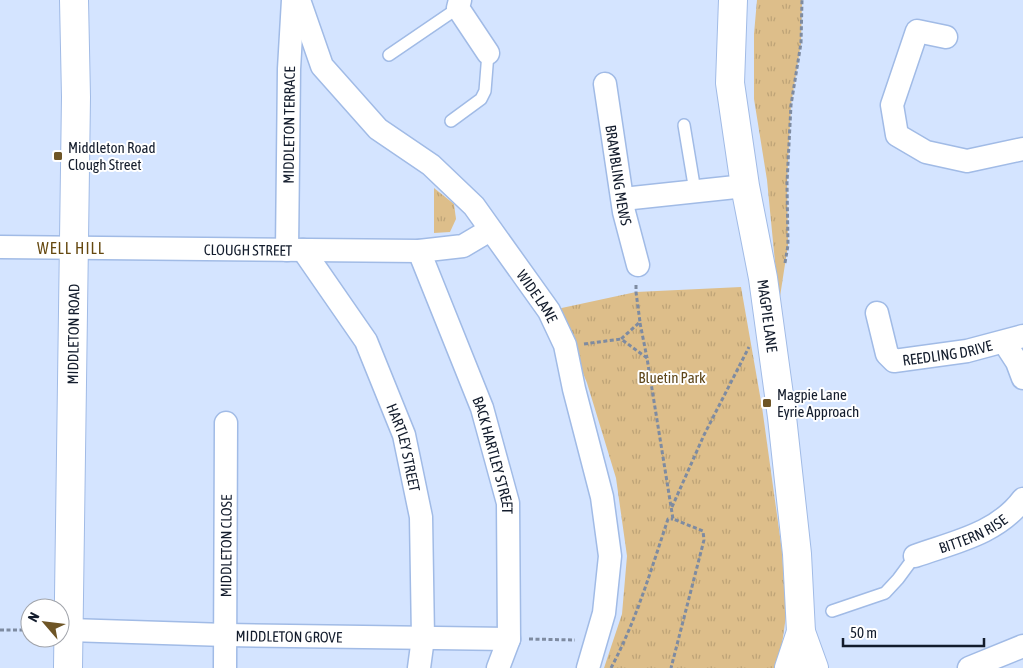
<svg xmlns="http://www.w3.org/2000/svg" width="1023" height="668" viewBox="0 0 1023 668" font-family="'Asap Condensed',sans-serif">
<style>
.grass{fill:url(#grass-tufts)}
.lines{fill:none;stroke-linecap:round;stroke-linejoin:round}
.lane-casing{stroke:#a1bbe6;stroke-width:14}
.street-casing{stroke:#a1bbe6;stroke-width:25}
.secondary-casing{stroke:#a1bbe6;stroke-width:30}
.path{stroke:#7e8ba1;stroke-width:3;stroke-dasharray:4 2.5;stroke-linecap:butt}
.lane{stroke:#fff;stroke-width:11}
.street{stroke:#fff;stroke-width:22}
.secondary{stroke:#fff;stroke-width:28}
.poi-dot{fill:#6e5526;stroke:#fff;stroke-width:2}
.labels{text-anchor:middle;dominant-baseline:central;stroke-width:4;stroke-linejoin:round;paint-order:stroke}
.street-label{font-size:15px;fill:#131c2c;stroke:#fff}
.poi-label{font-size:15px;fill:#131c2c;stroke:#fff;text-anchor:start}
.park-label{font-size:15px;fill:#5f471b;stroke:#fff}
.neighbourhood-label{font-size:16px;letter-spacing:1px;fill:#65480f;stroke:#fff}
</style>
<defs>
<pattern id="grass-tufts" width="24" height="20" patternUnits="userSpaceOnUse" patternTransform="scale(1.25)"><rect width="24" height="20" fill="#ddbe8a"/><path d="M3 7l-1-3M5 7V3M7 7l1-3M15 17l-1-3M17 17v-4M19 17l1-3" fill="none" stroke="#bda377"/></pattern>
</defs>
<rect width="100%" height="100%" fill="#d4e4ff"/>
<g class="grass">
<polygon points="757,0 802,0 801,43 791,105 787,183 788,245 779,303 767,180 754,99 754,34"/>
<polygon points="434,188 454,204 456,219 450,232 434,233"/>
<polygon points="741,287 762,407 782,551 786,616 779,665 777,668 604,668 622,614 627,556 616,478 587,383 557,309 636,292"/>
</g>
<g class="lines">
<g class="lane-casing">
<g id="lane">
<polyline points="389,55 458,8"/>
<polyline points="451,121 481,99 485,91 488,53"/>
<polyline points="684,125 695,191"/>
<polyline points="832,611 885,593 898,579 915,556"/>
</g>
</g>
<g class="street-casing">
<g id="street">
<path id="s1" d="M299,0L322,66L378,129L431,165L474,206L549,311L565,345L574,389L602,497L610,556L604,613L588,668"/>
<polyline points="460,0 458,8 488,53"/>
<polyline points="946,37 917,31 892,105 897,135 926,152 967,161 1023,149"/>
<path id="s2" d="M605,84L624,212L638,265"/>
<polyline points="623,199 745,186"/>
<path id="s3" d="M0,247L419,251L463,246L490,230"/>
<path id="s4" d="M287,250L289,69L293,0"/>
<path id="s5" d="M303,250L366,341L404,435L421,517L423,638L419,668"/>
<path id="s6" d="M419,251L482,408L508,503L509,639L498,668"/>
<path id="s7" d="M877,313L887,354L894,361L967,351L1023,336"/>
<polyline points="1004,342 1017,362 1023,378"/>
<path id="s8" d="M915,556C954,542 997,534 1023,499"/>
<path id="s9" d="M69,630L226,635L509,639"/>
<path id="s10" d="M225,668L226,423"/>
<polyline points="969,668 1023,646"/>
</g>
</g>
<g class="secondary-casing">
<g id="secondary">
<path id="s11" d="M733,0L730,83L745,186L763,278L782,417L797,554L801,632L814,668"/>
<path id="s12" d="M68,668L76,97L74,0"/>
<polyline points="789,668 801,632"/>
</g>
</g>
<g class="path">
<polyline points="785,263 788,245 787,183 791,105 801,43 802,0"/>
<polyline points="636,285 636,292 640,322 621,339 647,358 673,519 703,531 704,540 671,668"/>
<polyline points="640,323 647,358"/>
<polyline points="584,344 621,339"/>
<polyline points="672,507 704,435 749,347"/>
<polyline points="0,630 30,630"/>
<polyline points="529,639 575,640"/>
<path d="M611,668C636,621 651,570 668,519H673"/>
</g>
<use href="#lane" class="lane"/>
<use href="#street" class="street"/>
<use href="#secondary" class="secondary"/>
</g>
<g class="poi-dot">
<rect x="53" y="151" width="10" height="10" rx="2.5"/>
<rect x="762" y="398" width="10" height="10" rx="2.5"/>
</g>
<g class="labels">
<g class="street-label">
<text stroke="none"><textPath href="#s4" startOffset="125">MIDDLETON TERRACE</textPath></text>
<text stroke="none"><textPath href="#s2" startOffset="92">BRAMBLING MEWS</textPath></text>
<text stroke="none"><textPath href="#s3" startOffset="248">CLOUGH STREET</textPath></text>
<text stroke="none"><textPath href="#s1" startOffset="388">WIDE LANE</textPath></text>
<text stroke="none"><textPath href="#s11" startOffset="319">MAGPIE LANE</textPath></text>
<text stroke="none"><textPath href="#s12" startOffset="334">MIDDLETON ROAD</textPath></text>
<text stroke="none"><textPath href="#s7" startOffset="106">REEDLING DRIVE</textPath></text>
<text stroke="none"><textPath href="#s5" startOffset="224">HARTLEY STREET</textPath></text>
<text stroke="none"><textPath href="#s6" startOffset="218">BACK HARTLEY STREET</textPath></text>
<text stroke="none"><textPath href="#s8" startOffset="62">BITTERN RISE</textPath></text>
<text stroke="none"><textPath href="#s10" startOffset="122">MIDDLETON CLOSE</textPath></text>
<text stroke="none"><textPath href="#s9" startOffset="220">MIDDLETON GROVE</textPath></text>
</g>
<g class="poi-label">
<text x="68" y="147">Middleton Road<tspan x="68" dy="17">Clough Street</tspan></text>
<text x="777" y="394">Magpie Lane<tspan x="777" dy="17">Eyrie Approach</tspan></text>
</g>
<g class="park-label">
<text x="672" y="377">Bluetin Park</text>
</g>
<g class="neighbourhood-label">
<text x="71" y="248">WELL HILL</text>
</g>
</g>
<g transform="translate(45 623) rotate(298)"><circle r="24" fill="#ffffff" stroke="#a1a4ab"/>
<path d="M0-4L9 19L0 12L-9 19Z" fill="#6e5526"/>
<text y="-8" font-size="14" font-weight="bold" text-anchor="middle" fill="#131c2c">N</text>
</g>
<path d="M843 638v8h141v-8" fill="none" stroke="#131c2c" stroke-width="2.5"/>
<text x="850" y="638" font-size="15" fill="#131c2c" stroke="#ffffff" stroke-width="4" paint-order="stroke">50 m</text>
</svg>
